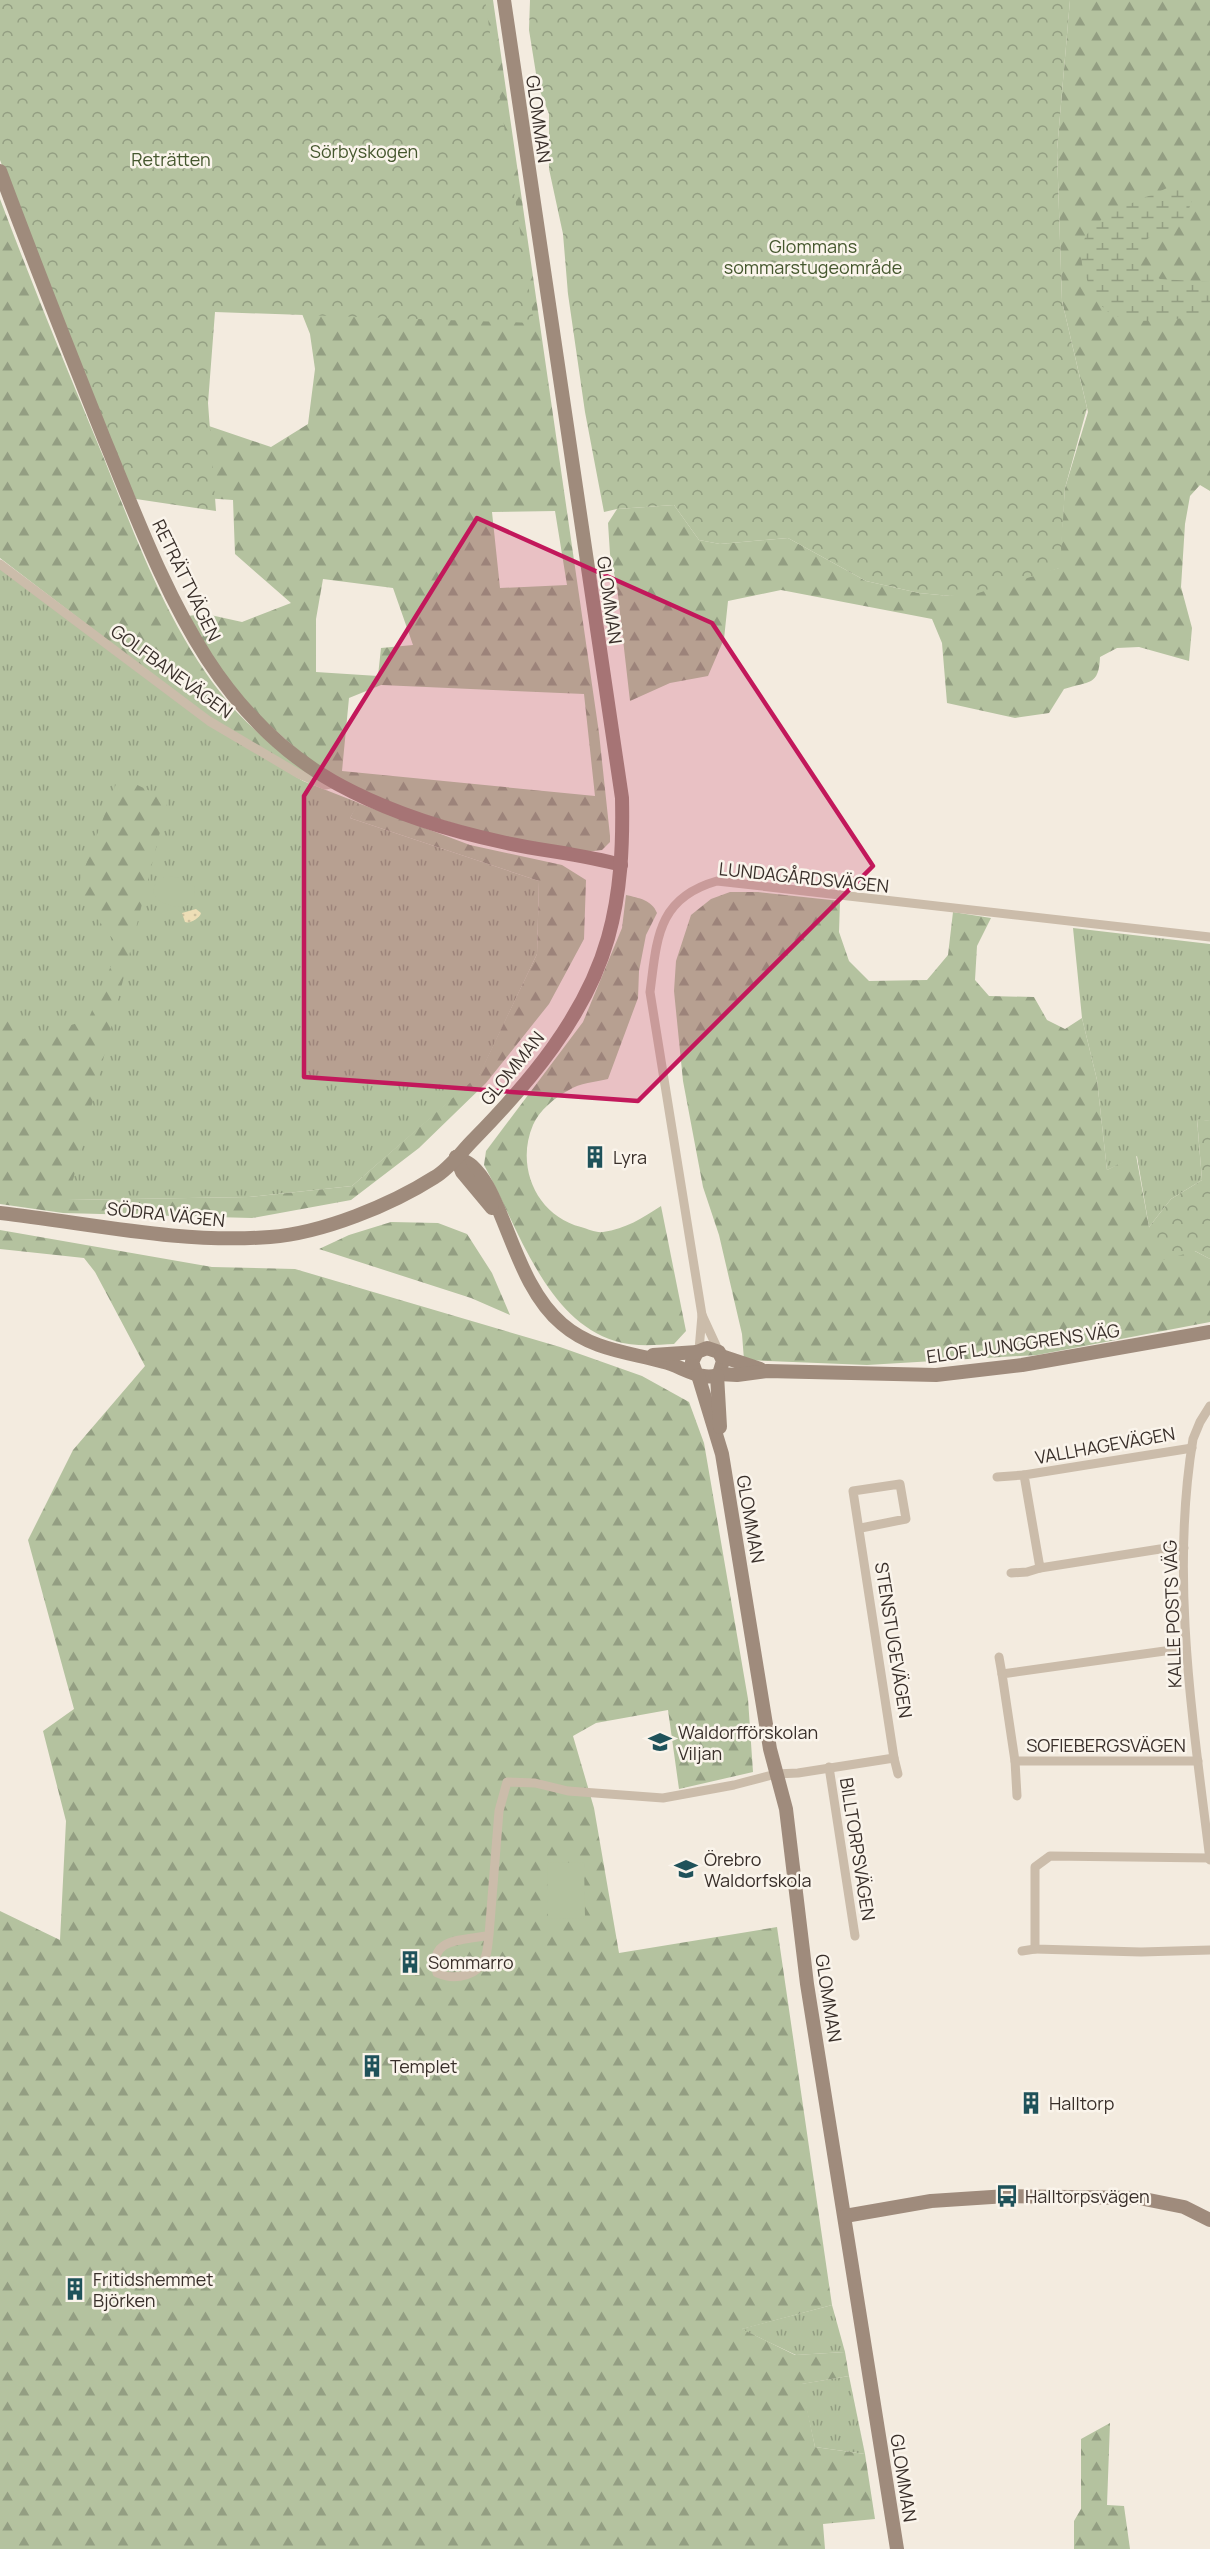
<svg xmlns="http://www.w3.org/2000/svg" width="1210" height="2549" viewBox="0 0 1210 2549" font-family="Manrope,sans-serif">
<style>
.grass{fill:url(#grass-tufts)}
.forest{fill:url(#forest-firs);fill-rule:evenodd}
.wetland{fill:url(#wetland-marsh)}
.sand{fill:url(#sand-dots)}
.park{fill:url(#park-crowns)}
.garden{fill:#b4c29f}
.lines{fill:none;stroke-linecap:round;stroke-linejoin:round}
.street{stroke:#cbbcaa;stroke-width:9}
.secondary{stroke:#9f8b7c;stroke-width:14}
.marked{fill:#c2185b;fill-opacity:0.2;stroke:#c2185b;stroke-width:4.5;stroke-linejoin:round}
.labels{text-anchor:middle;dominant-baseline:central;stroke-width:5;stroke-linejoin:round;paint-order:stroke}
.street-label{font-size:18px;fill:#392f2a;stroke:#faf4eb}
.park-label{font-size:18px;fill:#45572e;stroke:#faf4eb}
.poi-label{font-size:18px;fill:#392f2a;stroke:#faf4eb;text-anchor:start}
</style>
<defs>
<pattern id="grass-tufts" width="24" height="20" patternUnits="userSpaceOnUse" patternTransform="scale(1.5)"><rect width="24" height="20" fill="#b4c29f"/><path d="M3 7l-1-3M5 7V3M7 7l1-3M15 17l-1-3M17 17v-4M19 17l1-3" fill="none" stroke="#939e82"/></pattern>
<pattern id="forest-firs" width="22" height="20" patternUnits="userSpaceOnUse" patternTransform="scale(1.5)"><rect width="22" height="20" fill="#b4c29f"/><path d="M5 1l3.5 6h-7zM16 11l3.5 6h-7z" fill="#939e82"/></pattern>
<pattern id="wetland-marsh" width="20" height="14" patternUnits="userSpaceOnUse" patternTransform="scale(1.5)"><rect width="20" height="14" fill="#b4c29f"/><path d="M1 5h8M5 5V1M11 12h8M15 12V8" fill="none" stroke="#939e82"/></pattern>
<pattern id="sand-dots" width="8" height="8" patternUnits="userSpaceOnUse" patternTransform="scale(1.5)"><rect width="8" height="8" fill="#eddeb6"/><path d="M2 2h.1M6 6h.1" fill="none" stroke="#ccbf9d" stroke-width="1.8" stroke-linecap="round"/></pattern>
<pattern id="park-crowns" width="20" height="18" patternUnits="userSpaceOnUse" patternTransform="scale(1.5)"><rect width="20" height="18" fill="#b4c29f"/><path d="M2 6a3 3 0 1 1 6 0M12 15a3 3 0 1 1 6 0" fill="none" stroke="#939e82"/></pattern>
</defs>
<rect width="100%" height="100%" fill="#f3ebdf"/>
<g class="grass">
<polygon points="0,560 257,753 303,781 359,803 350,818 539,881 537,954 479,1076 352,1186 249,1197 68,1200 0,1191"/>
<polygon points="1073,928 1210,944 1210,1121 1197,1120 1202,1180 1171,1199 1149,1227 1137,1156 1107,1170 1097,1080 1082,1018"/>
<polygon points="832,2305 845,2352 796,2355 741,2329"/>
<polygon points="849,2376 865,2454 815,2447 801,2384"/>
</g>
<g class="forest">
<path d="M0,0H493L599,733L610,836V842L602,850L586,852L493,835L385,803L330,778L259,716L226,678L187,616L206,614L242,622L291,603L235,554L233,500L132,493L0,160ZM201,256L293,291L310,334L315,369L308,424L271,447L203,424ZM555,511L567,585L500,588L492,512ZM323,579L393,588L413,645L381,648L378,676L316,672V619ZM381,685L584,694L595,796L342,771L349,698Z"/>
<path d="M1070,0H1210V491L1200,485L1190,496L1185,524L1181,587L1192,628L1189,661L1139,647L1117,648L1100,657C1099,686 1089,681 1064,689L1049,713L1015,718L947,703L942,643L932,619L781,590L728,601L724,639L708,676L670,683L630,701L617,587L610,554L608,523L617,509L674,505L699,540L720,544L788,538L866,581L919,593L950,596L1059,568L1065,488L1088,412L1062,301L1057,150Z"/>
<path d="M0,199C33,287 69,374 105,461C137,540 167,624 220,692C247,728 282,753 318,778L303,773L210,719L0,558Z"/>
<polygon points="119,776 168,800 68,1200 249,1197 352,1186 479,1075 537,954 539,881 350,818 358,803 470,845 562,865 586,880 584,939 549,1004 486,1083 419,1148 351,1200 252,1218 63,1213 0,1204 0,999 23,1039 88,1020 119,947 76,891"/>
<polygon points="730,892 758,892 840,901 839,932 849,961 869,981 927,980 948,955 953,912 991,918 977,946 975,980 989,996 1034,997 1047,1020 1065,1029 1082,1018 1097,1080 1107,1170 1136,1155 1149,1227 1210,1259 1210,1322 1037,1355 867,1365 744,1360 742,1334 719,1235 703,1187 683,1081 674,991 676,961 691,915 711,899"/>
<path d="M626,895C639,898 652,900 657,913L646,935L639,971L638,998L608,1079C596,1082 579,1083 569,1090C555,1097 539,1111 533,1125C515,1167 537,1216 581,1227C588,1229 596,1233 603,1232C626,1229 642,1218 661,1206L686,1331L674,1344C656,1345 633,1347 615,1341C544,1319 517,1224 484,1165L486,1151L583,1022L622,928Z"/>
<polygon points="391,1222 438,1223 467,1234 492,1273 510,1315 471,1298 319,1249 349,1235"/>
<polygon points="0,1230 212,1267 295,1269 560,1347 642,1376 689,1402 704,1443 748,1699 753,1772 679,1789 668,1710 596,1723 573,1736 594,1808 619,1953 777,1927 832,2305 742,2329 795,2355 845,2352 849,2376 802,2384 815,2447 865,2454 875,2519 823,2524 825,2549 0,2549 0,1911 60,1940 66,1821 43,1731 74,1709 28,1540 73,1450 145,1366 95,1272 84,1258 0,1249"/>
<polygon points="1110,2423 1107,2505 1124,2506 1130,2549 1074,2549 1074,2521 1081,2509 1081,2439"/>
</g>
<path class="wetland" d="M1167,188H1179L1193,198L1184,222L1150,237L1139,246L1136,264L1160,279L1210,282V313C1184,319 1130,328 1107,311C1097,303 1088,284 1084,272C1080,260 1080,243 1088,233C1106,210 1142,200 1167,188Z"/>
<path class="sand" d="M196,909L201,913C200,918 190,924 185,922L182,913Z"/>
<g class="park">
<polygon points="0,0 485,0 534,323 215,312 208,403 216,511 136,499 83,373 0,159"/>
<polygon points="530,0 1070,0 1057,150 1062,301 1087,408 1065,488 1060,568 975,594 950,596 919,593 866,581 788,538 720,544 699,540 674,505 617,509 604,512 585,412 568,294 563,234 549,169 549,114 538,86 529,30"/>
<polygon points="1197,1119 1210,1121 1210,1259 1195,1251 1164,1260 1149,1227 1171,1199 1202,1180"/>
</g>
<g class="garden">
<path d="M166,876L179,878L194,886L195,896L191,904C173,914 133,894 166,876Z"/>
<polygon points="584,1862 585,1918 548,1919 547,1863"/>
</g>
<g class="lines">
<g class="street">
<polyline points="0,564 209,721 299,774 325,785 336,783"/>
<polyline points="702,1315 719,1352"/>
<path d="M699,1350L702,1315L650,992C657,939 657,898 717,881L1210,937"/>
<path d="M1210,1406L1200,1422L1193,1439C1170,1578 1193,1721 1210,1860"/>
<polyline points="997,1477 1024,1475"/>
<polyline points="1184,1548 1160,1549 1040,1568 1024,1475 1192,1448"/>
<polyline points="1011,1573 1027,1572 1040,1568"/>
<polyline points="1186,1648 1002,1674 1015,1761 1198,1761"/>
<polyline points="999,1657 1002,1674"/>
<polyline points="894,1758 898,1774"/>
<polyline points="1015,1761 1017,1796"/>
<polyline points="829,1767 855,1936"/>
<polyline points="1210,1858 1050,1856 1035,1867 1035,1949 1141,1952 1210,1950"/>
<path d="M489,1935C488,1941 488,1948 486,1955C480,1976 455,1981 437,1973C427,1936 466,1941 489,1935L499,1811L507,1782L535,1783L568,1791L663,1798L734,1785L776,1774L798,1773L894,1758L853,1491L900,1484L906,1519L861,1528"/>
<polyline points="1022,1951 1035,1949"/>
</g>
<g class="secondary">
<path d="M0,171C34,262 69,351 105,441C162,578 209,722 353,792C399,815 451,831 502,842C541,851 582,854 621,865"/>
<path d="M456,1157C462,1160 468,1162 472,1166C486,1179 493,1197 500,1213C516,1251 530,1297 562,1324C592,1350 628,1352 664,1362C681,1366 704,1383 719,1374L723,1361L719,1352L707,1348L697,1352L692,1362L696,1373"/>
<polyline points="456,1157 462,1172 492,1208"/>
<path d="M0,1213C89,1223 180,1244 270,1237C323,1233 391,1205 435,1177C450,1168 461,1152 474,1139C529,1083 586,1016 608,938C621,892 623,845 622,798L504,0"/>
<polyline points="653,1355 697,1352"/>
<polyline points="721,1356 760,1369"/>
<polyline points="719,1374 737,1375 767,1371 936,1375 1022,1365 1210,1332"/>
<polyline points="698,1375 722,1454 770,1749 786,1809 807,1984 897,2549"/>
<polyline points="717,1375 720,1427"/>
<polyline points="845,2216 931,2201 1007,2196 1139,2198 1184,2207 1210,2220"/>
</g>
</g>
<path class="marked" d="M477,518L712,623L873,866L638,1101L304,1077V796Z"/>
<defs>
<g id="building-bare" transform="scale(1.8)"><path d="M-4-6H4V6H1V3H-1V6H-4ZM-2.5-4.3h1.7v1.8h-1.7ZM.8-4.3h1.7v1.8H.8ZM-2.5-1h1.7V.8h-1.7ZM.8-1h1.7V.8H.8Z" fill="#1f525a" stroke="#faf4eb" stroke-width="2.5" paint-order="stroke"/></g>
<g id="school-bare" transform="scale(1.8)"><path d="M0-5L7-2L0 1L-7-2ZM-4 1L0 2.5L4 1V4Q0 6-4 4Z" fill="#1f525a" stroke="#faf4eb" stroke-width="2.5" paint-order="stroke"/></g>
<g id="bus-bare" transform="scale(1.8)"><path d="M-5-6H5V4H4V6H2V4H-2V6H-4V4H-5ZM-3.5-4V0h7V-4ZM-3.5 1.2v1.5H-2V1.2ZM2 1.2v1.5H3.5V1.2Z" fill="#1f525a" stroke="#faf4eb" stroke-width="2.5" paint-order="stroke"/></g>
</defs>
<g fill-rule="evenodd">
<use href="#building-bare" x="595" y="1157"/>
<use href="#school-bare" x="660" y="1742"/>
<use href="#school-bare" x="686" y="1869"/>
<use href="#building-bare" x="410" y="1962"/>
<use href="#building-bare" x="372" y="2066"/>
<use href="#building-bare" x="1031" y="2103"/>
<use href="#bus-bare" x="1007" y="2196"/>
<use href="#building-bare" x="75" y="2289"/>
</g>
<g class="labels">
<g class="street-label">
<text transform="translate(539 119) rotate(82)">GLOMMAN</text>
<text transform="translate(187 580) rotate(64)">RETRÄTTVÄGEN</text>
<text transform="translate(610 600) rotate(82)">GLOMMAN</text>
<text transform="translate(172 671) rotate(36)">GOLFBANEVÄGEN</text>
<text transform="translate(804 877) rotate(6)">LUNDAGÅRDSVÄGEN</text>
<text transform="translate(512 1068) rotate(-51)">GLOMMAN</text>
<text transform="translate(166 1214) rotate(6)">SÖDRA VÄGEN</text>
<text transform="translate(1023 1343) rotate(-8)">ELOF LJUNGGRENS VÄG</text>
<text transform="translate(1105 1445) rotate(-10)">VALLHAGEVÄGEN</text>
<text transform="translate(751 1519) rotate(80)">GLOMMAN</text>
<text transform="translate(1172 1614) rotate(-92)">KALLE POSTS VÄG</text>
<text transform="translate(894 1640) rotate(81)">STENSTUGEVÄGEN</text>
<text x="1106" y="1745">SOFIEBERGSVÄGEN</text>
<text transform="translate(858 1849) rotate(81)">BILLTORPSVÄGEN</text>
<text transform="translate(829 1998) rotate(81)">GLOMMAN</text>
<text transform="translate(904 2478) rotate(81)">GLOMMAN</text>
</g>
<g class="park-label">
<text x="364" y="151">Sörbyskogen</text>
<text x="171" y="159">Reträtten</text>
<text x="813" y="246">Glommans<tspan x="813" dy="21">sommarstugeområde</tspan></text>
</g>
<g class="poi-label">
<text x="613" y="1157">Lyra</text>
<text x="678" y="1732">Waldorfförskolan<tspan x="678" dy="21">Viljan</tspan></text>
<text x="704" y="1859">Örebro<tspan x="704" dy="21">Waldorfskola</tspan></text>
<text x="428" y="1962">Sommarro</text>
<text x="390" y="2066">Templet</text>
<text x="1049" y="2103">Halltorp</text>
<text x="1025" y="2196">Halltorpsvägen</text>
<text x="93" y="2279">Fritidshemmet<tspan x="93" dy="21">Björken</tspan></text>
</g>
</g>
</svg>
